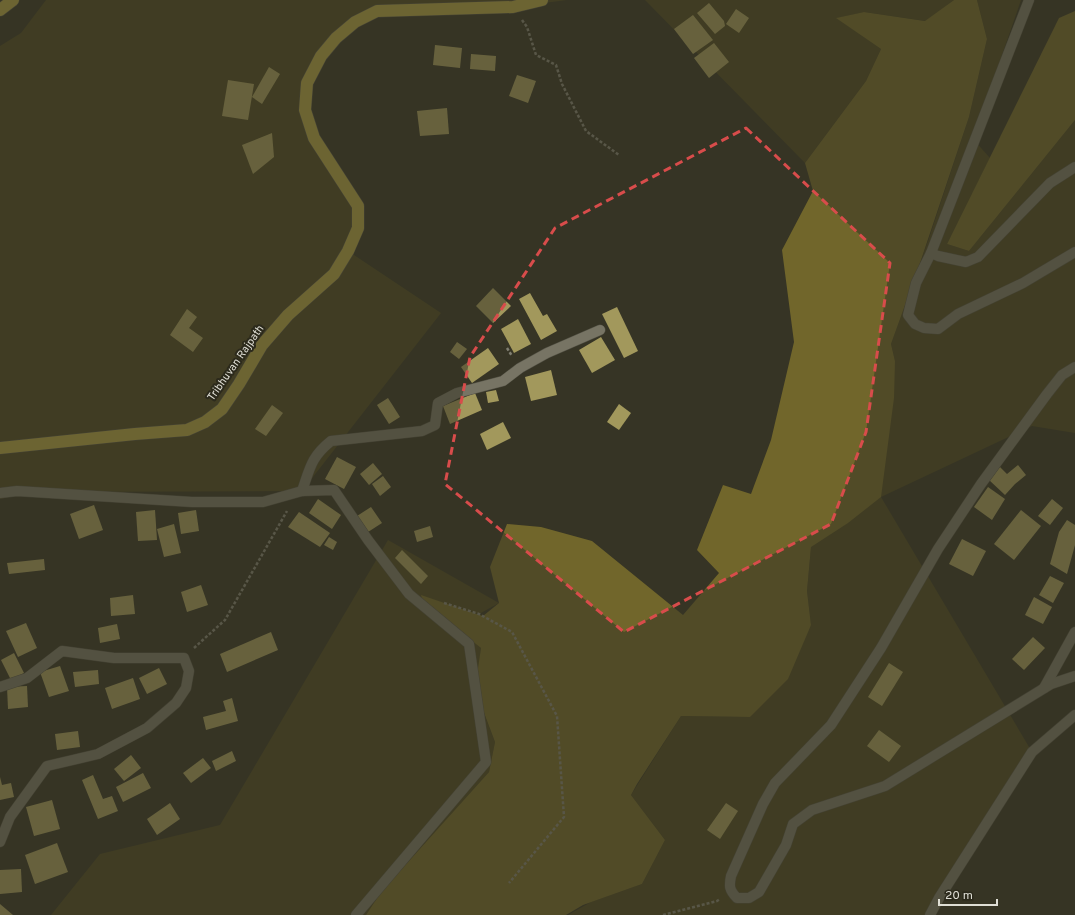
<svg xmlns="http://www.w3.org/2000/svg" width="1075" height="915" viewBox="0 0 1075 915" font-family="Overpass,sans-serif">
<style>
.green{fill:#4c4622}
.forest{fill:#71662b}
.building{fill:#a2985c}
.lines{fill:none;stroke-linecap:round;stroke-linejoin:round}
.minor-casing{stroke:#545246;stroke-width:11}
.highway-casing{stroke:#545246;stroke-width:13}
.path{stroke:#807f72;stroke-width:2.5;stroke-dasharray:3 2;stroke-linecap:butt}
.minor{stroke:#777464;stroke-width:10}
.highway{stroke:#ad9d44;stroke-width:12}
.marked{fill:none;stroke:#d84c4b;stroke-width:3;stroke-dasharray:8 5;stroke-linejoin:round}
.labels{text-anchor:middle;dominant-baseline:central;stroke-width:4;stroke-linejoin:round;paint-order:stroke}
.street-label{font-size:11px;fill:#dfded5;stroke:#2c2a1c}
</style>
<rect width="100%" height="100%" fill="#363425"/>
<g class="green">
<polygon points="46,0 567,0 513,7 377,11 355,22 307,83 314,138 358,206 348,251 441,313 302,491 34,492 0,499 0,46 21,33"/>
<polygon points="645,0 954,0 926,21 864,12 837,18 881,49 866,81 805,163"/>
<polygon points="977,0 1021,0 973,139 990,158 947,244 969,251 1075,120 1075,433 1032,426 881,497 1032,752 930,915 568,915 591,902 642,884 665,840 631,795 681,716 750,717 811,625 807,591 811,547 895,361 891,344 928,241 969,117 987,39"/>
<polygon points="388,540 499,603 479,614 422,596 481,648 477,695 495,742 489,772 381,892 366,915 51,915 100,854 220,825"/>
</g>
<g class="forest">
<polygon points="954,0 977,0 987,39 969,117 917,272 891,344 895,361 894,398 881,497 848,523 811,547 807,591 811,625 788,679 750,717 681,716 637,784 631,795 665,840 642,884 583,905 566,915 366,915 381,892 489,772 495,742 475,689 481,648 423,602 421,595 483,616 499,603 490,567 507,524 541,527 592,541 683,615 719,573 697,550 723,485 751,494 771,440 794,342 782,250 813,191 805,163 866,81 881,49 836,18 864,12 925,21"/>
<polygon points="1075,11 1075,120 969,251 947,244 1059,18"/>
</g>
<g class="building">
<polygon points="709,3 724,21 725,26 715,34 697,13"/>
<polygon points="736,9 749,18 739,33 726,24"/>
<polygon points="693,15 713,40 693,54 674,29"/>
<polygon points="714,43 729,62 709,78 694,58"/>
<polygon points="435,45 462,48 460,68 433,65"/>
<polygon points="471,54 496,56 495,71 470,69"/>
<polygon points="269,67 280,74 262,104 252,97"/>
<polygon points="517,75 536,81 528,103 509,96"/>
<polygon points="228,80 254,84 248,120 222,116"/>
<polygon points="447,108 449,134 420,136 417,111"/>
<polygon points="272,133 274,157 253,174 242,145"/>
<polygon points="493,288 511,306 493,323 476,306"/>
<polygon points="530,293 543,316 547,314 557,331 541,340 519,299"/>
<polygon points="617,307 638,351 624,358 602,314"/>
<polygon points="187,309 197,317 189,328 203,338 193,352 170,335"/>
<polygon points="518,319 531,344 514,353 501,329"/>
<polygon points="601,337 615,360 592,373 579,350"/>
<polygon points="457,342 467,349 459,359 450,352"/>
<polygon points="488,348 499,364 472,383 461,367"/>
<polygon points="551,370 557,395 531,401 525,377"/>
<polygon points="496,390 499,401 488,403 486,392"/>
<polygon points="475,393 482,410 450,424 443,406"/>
<polygon points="388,398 400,417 389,424 377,405"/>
<polygon points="619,404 631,413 619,430 607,422"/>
<polygon points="272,405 283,413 266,436 255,429"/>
<polygon points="503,422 511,438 487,450 480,434"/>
<polygon points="337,457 356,467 344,489 325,479"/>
<polygon points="373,463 382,474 369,485 360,474"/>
<polygon points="1018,465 1026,475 1015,484 1005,495 988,479 1000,467 1007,474"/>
<polygon points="383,476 391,487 380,496 372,484"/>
<polygon points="988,487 1005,499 992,520 974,507"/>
<polygon points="318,499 341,515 332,529 309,513"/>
<polygon points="1052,499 1063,508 1050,525 1038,516"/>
<polygon points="94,505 103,530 79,539 70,514"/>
<polygon points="371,507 382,523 368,532 357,516"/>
<polygon points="155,510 157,540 138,541 136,512"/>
<polygon points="196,510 199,531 181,534 178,513"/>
<polygon points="1021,510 1041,526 1014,560 994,544"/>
<polygon points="299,512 330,533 320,547 288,527"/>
<polygon points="1067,520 1075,525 1075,545 1067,574 1050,564 1059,532"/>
<polygon points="174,524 181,553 164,557 157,529"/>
<polygon points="430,526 433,537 417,542 414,531"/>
<polygon points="329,537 337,542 333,550 324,545"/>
<polygon points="962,539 986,551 973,576 949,564"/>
<polygon points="402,550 428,576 421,584 395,558"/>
<polygon points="44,559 45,570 9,574 7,563"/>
<polygon points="1050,576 1064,583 1053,603 1039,595"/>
<polygon points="201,585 208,605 187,612 181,592"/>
<polygon points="133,595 135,614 111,616 110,598"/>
<polygon points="1034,597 1052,607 1043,624 1025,615"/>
<polygon points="26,623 37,648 18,657 6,631"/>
<polygon points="117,624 120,639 100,643 98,628"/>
<polygon points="271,632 278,650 227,672 220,654"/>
<polygon points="1033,637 1045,648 1024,670 1012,659"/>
<polygon points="14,653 24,673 11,680 1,660"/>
<polygon points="889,663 903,672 882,706 868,697"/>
<polygon points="60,666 69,691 49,697 40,672"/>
<polygon points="159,668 167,684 147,694 139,678"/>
<polygon points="98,670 99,684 75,687 73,672"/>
<polygon points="133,678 140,699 112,709 105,688"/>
<polygon points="27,686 28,707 8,709 7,687"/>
<polygon points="232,698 238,721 206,730 203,717 226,711 223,701"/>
<polygon points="879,730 901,746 889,762 867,746"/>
<polygon points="78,731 80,747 57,750 55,734"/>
<polygon points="232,751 236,761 216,771 212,761"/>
<polygon points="131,755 141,768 124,781 114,769"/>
<polygon points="203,758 211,768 191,783 183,773"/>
<polygon points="143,773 151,788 123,802 116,787"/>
<polygon points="93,775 103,799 112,796 118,811 98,819 82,780"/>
<polygon points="0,777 2,785 11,783 14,797 0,800"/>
<polygon points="52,800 60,829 34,836 26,807"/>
<polygon points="170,803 180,819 157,835 147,819"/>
<polygon points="726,803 738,811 720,839 707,830"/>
<polygon points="57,843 68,872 35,884 25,855"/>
<polygon points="21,869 22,892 0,894 0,870"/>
<polygon points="0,904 13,915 0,915"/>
</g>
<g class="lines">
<g class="minor-casing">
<g id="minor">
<polyline points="1029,0 931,253 916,283 908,315 915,324 924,328 938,329 958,314 1023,283 1075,252"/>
<polyline points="931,253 938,256 966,262 978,257 1050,183 1075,167"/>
<path d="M1075,367L1062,375L1047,394L981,484L938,549L881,648L831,725L775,783L763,804L731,876C729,886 729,890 737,898H749L759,892L786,845L793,824L812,810L885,786L1051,684L1075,676"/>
<path d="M302,491C310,468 311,457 331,441L422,431L435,425L438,403L457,393L503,381L520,368L547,353L600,330"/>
<polyline points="0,493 17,491 192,502 263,502 302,491 334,490 368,540 409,594 469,644 486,762 356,915"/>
<polyline points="0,687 27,678 62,651 114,658 184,658 189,671 186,688 176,703 147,728 98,754 47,766 10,817 0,842"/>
<polyline points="1044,688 1075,632"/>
<polyline points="930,915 939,898 1032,752 1075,715"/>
</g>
</g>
<g class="highway-casing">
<g id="highway">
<polyline points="0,10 13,0"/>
<polyline points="0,448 135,434 187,430 205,422 222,409 239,384 262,345 288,315 334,274 348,251 358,228 358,206 314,138 305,110 307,83 321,56 336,38 355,22 377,11 513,7 542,0"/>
</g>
</g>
<g class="path">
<polyline points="522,20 527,27 536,55 556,65 562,84 586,131 619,155"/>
<polyline points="507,348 512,356"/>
<polyline points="444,603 479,614 512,632 557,716 564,817 509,883"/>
<polyline points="194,648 225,620 287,511"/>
<polyline points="663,915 717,901 720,899"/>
</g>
<use href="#minor" class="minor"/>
<use href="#highway" class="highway"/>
</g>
<path d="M0 0H1075V915H0ZM746,128L890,263L866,432L831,524L624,632L445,484L470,357L555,228Z" fill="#363425" fill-opacity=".55" fill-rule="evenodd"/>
<path class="marked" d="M746,128L890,263L866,432L831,524L624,632L445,484L470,357L555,228Z"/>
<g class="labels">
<g class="street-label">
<text transform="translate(236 363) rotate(-55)">Tribhuvan Rajpath</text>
</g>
</g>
<path d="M939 899v6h58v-6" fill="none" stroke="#dfded5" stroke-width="2"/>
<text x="945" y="899" font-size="12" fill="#dfded5" stroke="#2c2a1c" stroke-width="3" paint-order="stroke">20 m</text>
</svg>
